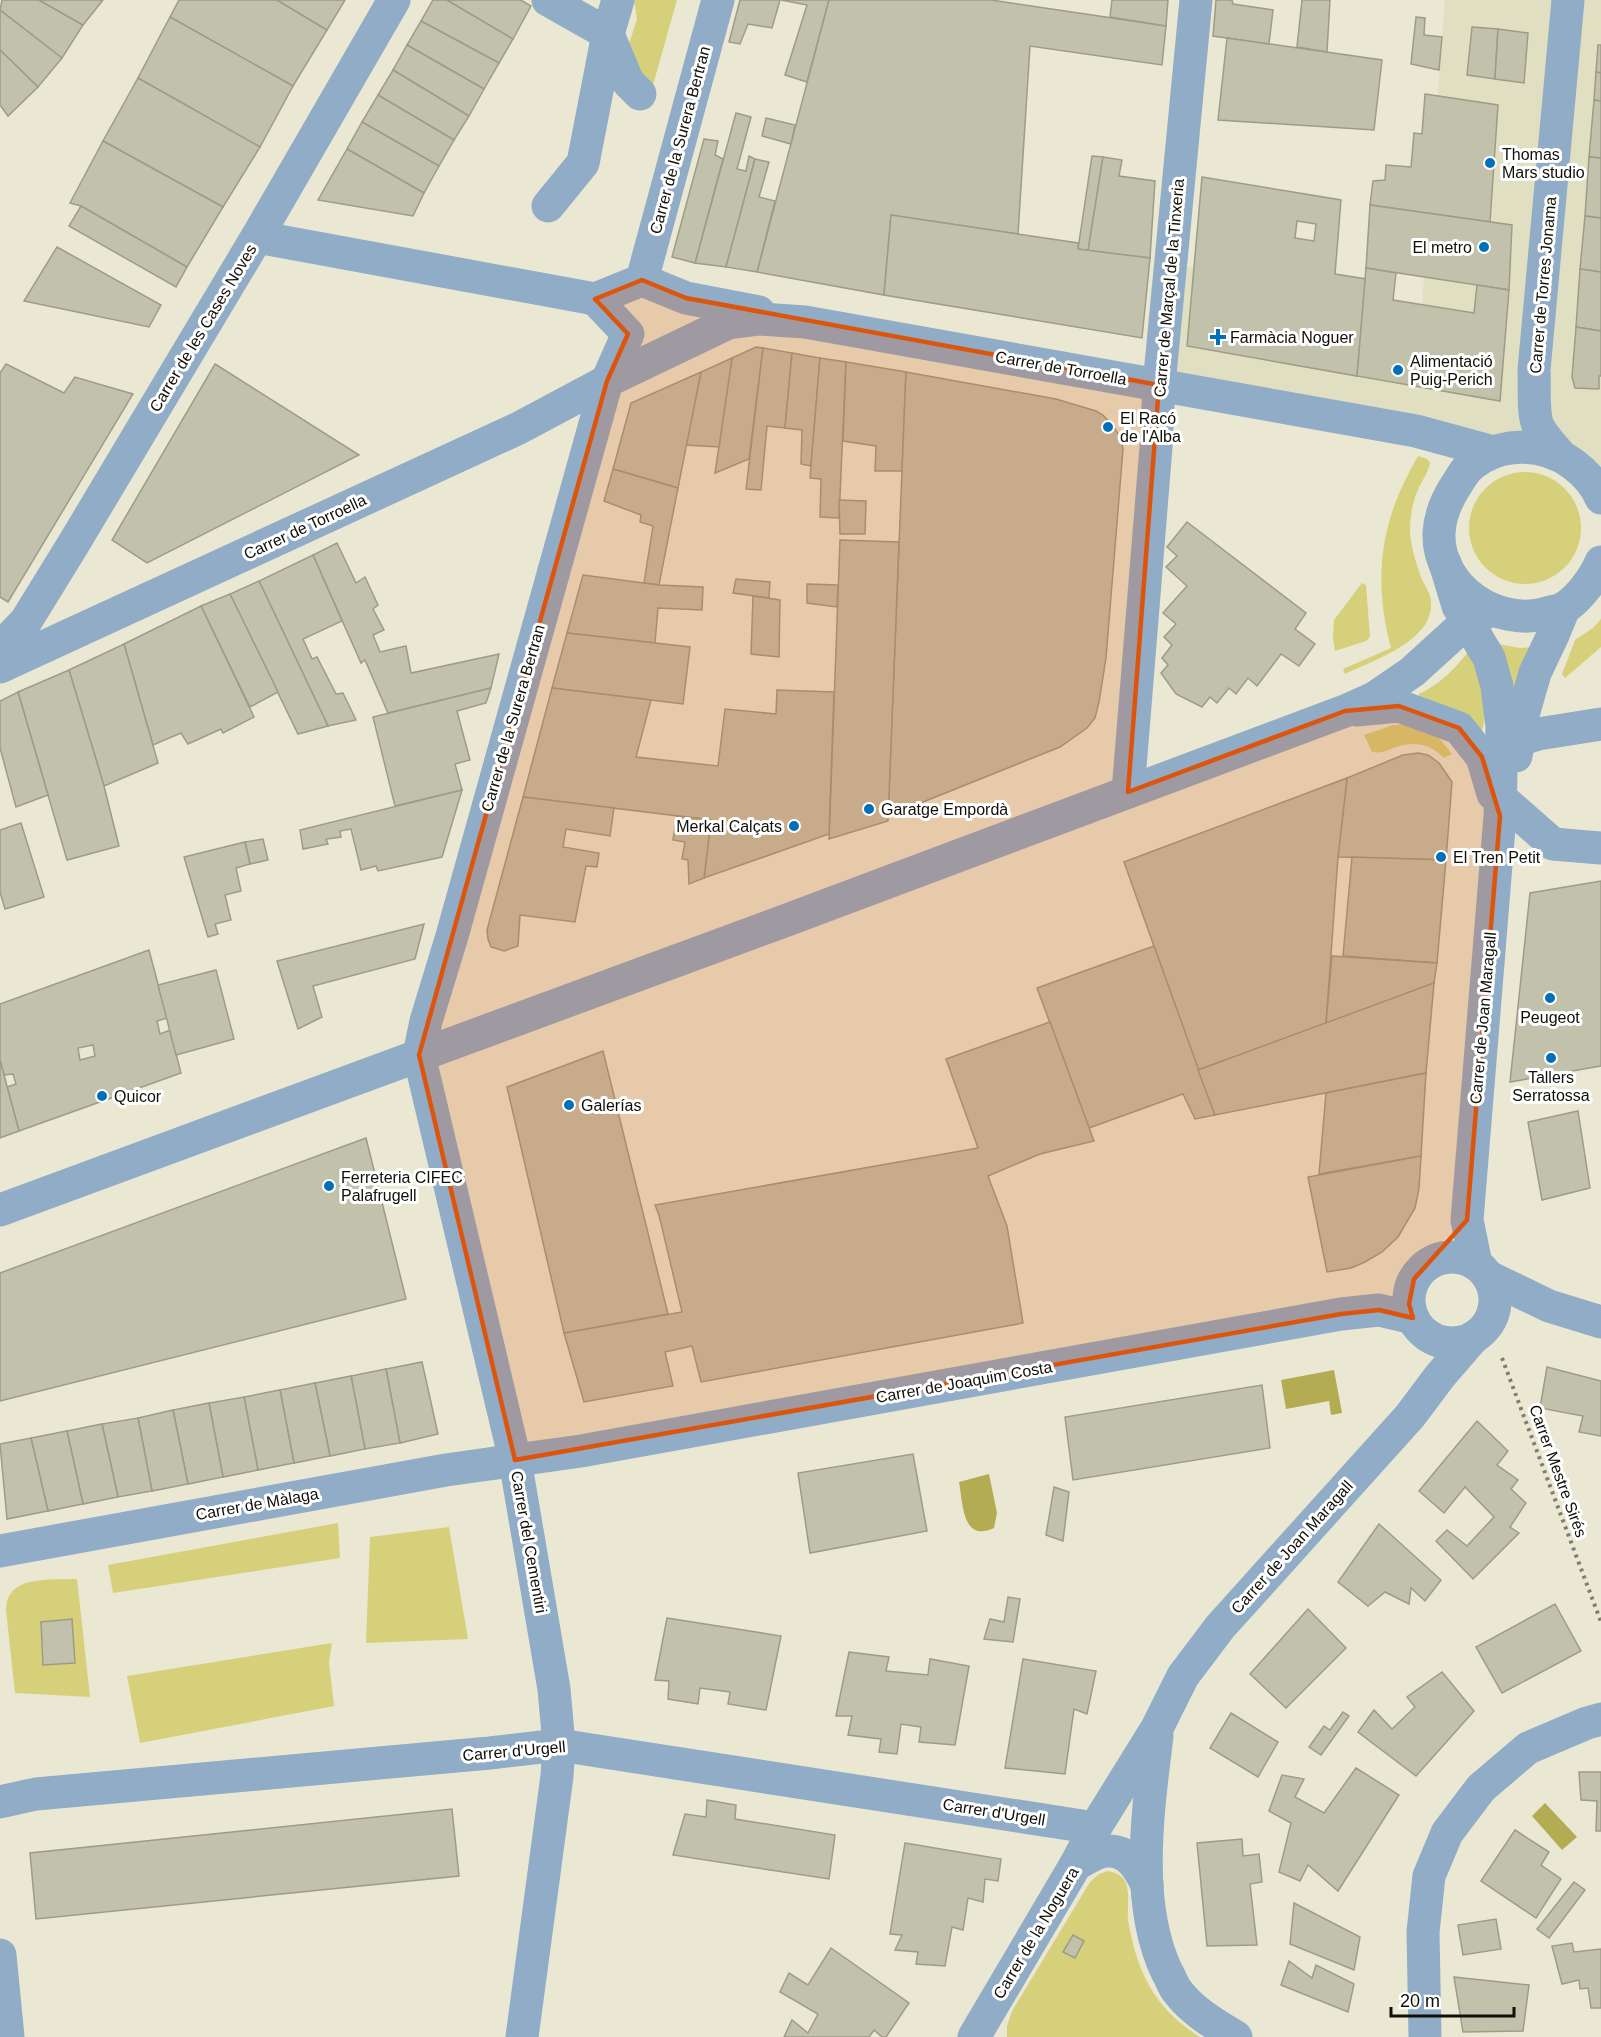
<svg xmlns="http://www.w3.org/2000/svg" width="1601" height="2037" viewBox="0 0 1601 2037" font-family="Helvetica,sans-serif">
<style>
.built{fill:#e0dfc1}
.green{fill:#d6d07b}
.water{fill:#b3ac53}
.building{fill:#c2c1ab;stroke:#9d9c87;stroke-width:1.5;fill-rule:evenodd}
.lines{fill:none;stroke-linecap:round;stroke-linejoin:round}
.path{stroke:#7f7e6f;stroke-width:4;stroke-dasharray:3 4.5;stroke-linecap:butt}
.minor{stroke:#90acc7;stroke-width:33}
.marked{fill:#dd550c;fill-opacity:0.2;stroke:#dd550c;stroke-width:4.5;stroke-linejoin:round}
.poi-dot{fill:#0170bb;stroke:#fff;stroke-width:2}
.labels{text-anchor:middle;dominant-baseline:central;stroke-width:6;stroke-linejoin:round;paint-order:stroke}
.street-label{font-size:16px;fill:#100f08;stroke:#fff}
.poi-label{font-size:16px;fill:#100f08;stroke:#fff;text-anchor:start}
</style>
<rect width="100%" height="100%" fill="#eae8d2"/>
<polygon class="built" points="1445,0 1601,0 1601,473 1159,385 1171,264 1422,305"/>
<g class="green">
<polygon points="634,0 677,0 653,85 646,82 627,50 637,19"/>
<path d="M1418,456L1427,459L1430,463C1428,473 1421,482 1417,492C1412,504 1410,519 1410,532C1411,547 1416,563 1421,577C1424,585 1431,593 1431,602C1434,641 1372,661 1345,674L1343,669L1391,648C1372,576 1381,519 1418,456Z"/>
<circle cx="1525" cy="528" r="56"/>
<polygon points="1362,583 1366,585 1370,637 1366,641 1335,651 1333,638 1334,620"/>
<polygon points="1601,619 1601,647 1565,678 1562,674 1575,640 1593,628"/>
<polygon points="1498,644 1520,648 1534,647 1513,703"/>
<path d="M1468,652C1479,676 1490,705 1482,731C1460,716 1446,703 1419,699V694C1440,684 1454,670 1468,652Z"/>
<path d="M1404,724L1439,738L1452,754L1444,758C1432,745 1417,741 1399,746C1388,749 1385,754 1372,752L1364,735L1393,725Z"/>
<polygon points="338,1523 340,1558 113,1593 108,1565"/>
<polygon points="449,1527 468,1639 366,1643 370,1537"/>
<path d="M77,1579L90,1697L15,1693L6,1610C6,1574 52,1580 77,1579Z"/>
<polygon points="332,1643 329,1662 334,1706 140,1743 127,1676"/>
<path d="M1108,1871C1116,1873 1123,1875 1126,1883C1130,1894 1127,1909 1128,1920C1137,1972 1154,2008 1200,2037H1007V2026L1012,2011L1090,1882L1099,1874Z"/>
</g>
<g class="water">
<polygon points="1334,1370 1342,1413 1331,1415 1329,1401 1286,1409 1281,1380"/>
<path d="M989,1474L997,1513L994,1528C962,1543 963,1503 959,1482Z"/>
<polygon points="1545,1803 1577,1837 1562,1850 1532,1816"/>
</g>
<g class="building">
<polygon points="2,0 39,0 83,25 62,58 0,10"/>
<polygon points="39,0 103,0 83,25"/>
<polygon points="179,0 277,0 327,30 293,86 170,17"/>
<polygon points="277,0 345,0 327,30"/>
<polygon points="433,0 447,0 513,39 499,63 421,21"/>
<polygon points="447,0 521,0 531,6 513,39"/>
<polygon points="740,0 780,0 772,28 748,24 740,44 729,42"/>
<polygon points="781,0 829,0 807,82 785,75 807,5"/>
<polygon points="829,0 991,0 1166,26 1162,65 1030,46 1018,234 891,215 884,295 757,272"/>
<polygon points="1112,0 1168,0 1166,26 1110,17"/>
<polygon points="1216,0 1232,0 1233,4 1273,10 1269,44 1213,36"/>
<polygon points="1302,0 1330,0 1327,52 1297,47"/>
<polygon points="0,10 62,58 38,87 0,50"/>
<polygon points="170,17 293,86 260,147 138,78"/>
<polygon points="1416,17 1425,18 1424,35 1442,37 1439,70 1411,64"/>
<polygon points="421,21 499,63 484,89 407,45"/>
<polygon points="1472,27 1498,29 1495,79 1467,75"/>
<polygon points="1498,29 1528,33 1524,83 1495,79"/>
<polygon points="1227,38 1382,60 1374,130 1218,120"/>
<polygon points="407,45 484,89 469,116 393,70"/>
<polygon points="1598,45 1601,45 1601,73 1596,72"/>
<polygon points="0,50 38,87 8,116 0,105"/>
<polygon points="393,70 469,116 454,140 378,95"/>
<polygon points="1596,72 1601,73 1601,101 1594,100"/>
<polygon points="138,78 260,147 223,207 103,141"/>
<polygon points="1425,94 1498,105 1490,222 1370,205 1373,181 1385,180 1386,165 1411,167 1414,133 1422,134"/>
<polygon points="378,95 454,140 439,166 362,122"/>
<polygon points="1594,100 1601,101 1601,158 1589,157"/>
<polygon points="736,113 751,117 737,169 746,171 749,156 755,159 726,267 695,263"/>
<polygon points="766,118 795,125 791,144 762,136"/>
<polygon points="362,122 439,166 424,193 347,149"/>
<polygon points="704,139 718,141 715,155 723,159 695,263 672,257"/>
<polygon points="103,141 223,207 187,267 81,206 70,203"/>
<polygon points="347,149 424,193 413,216 318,200"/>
<polygon points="1092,156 1103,157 1088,251 1078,249"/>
<polygon points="1103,157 1122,160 1119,176 1155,181 1150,258 1088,251"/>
<polygon points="1589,157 1601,158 1601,218 1585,216"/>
<polygon points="755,159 769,162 759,197 775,201 757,272 726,267"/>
<path d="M1202,177L1341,200L1335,274L1366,279L1357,376L1187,346ZM1297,221L1316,224L1314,241L1295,238Z"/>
<polygon points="1370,205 1512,225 1509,290 1366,268"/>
<polygon points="81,206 187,267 176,287 69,226"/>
<polygon points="891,215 1078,243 1078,249 1150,258 1142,338 884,295"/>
<polygon points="1585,216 1601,218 1601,272 1580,269"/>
<polygon points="57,247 161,305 149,327 24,301"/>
<polygon points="1366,268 1396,273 1393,300 1474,313 1477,285 1509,290 1500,401 1357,376"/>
<polygon points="1580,269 1601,272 1601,331 1576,327"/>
<polygon points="1576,327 1601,331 1601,376 1599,376 1599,389 1575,388 1572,377"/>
<polygon points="756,347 763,348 749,459 715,473 732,358"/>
<polygon points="763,348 792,353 785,428 767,426 761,490 746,489"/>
<polygon points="792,353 820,358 811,466 801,464 802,430 785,428"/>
<polygon points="732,358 719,447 686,445 701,372"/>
<polygon points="820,358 846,362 839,518 820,517 821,479 810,478"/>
<polygon points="846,362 906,372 902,471 875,471 876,446 843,441"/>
<polygon points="6,364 64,393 75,377 133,394 8,602 0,597 0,373"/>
<polygon points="215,364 359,455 147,563 112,540"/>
<polygon points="701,372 678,488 613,469 631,403"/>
<polygon points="906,372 1056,399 1096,411 1103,415 1113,426 1121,438 1123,449 1106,658 1099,702 1095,718 1087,728 1060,747 888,816"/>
<polygon points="613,469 678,488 659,585 644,583 653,526 640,522 641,515 604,501"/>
<polygon points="839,500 866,501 865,534 840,534"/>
<polygon points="1187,522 1306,613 1295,629 1315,644 1299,666 1281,654 1257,686 1248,678 1236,694 1229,688 1217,703 1210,697 1202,707 1176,694 1161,673 1168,665 1162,658 1172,645 1164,637 1176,624 1163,613 1187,586 1166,567 1177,556 1167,547"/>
<polygon points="840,540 899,542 888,821 829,839"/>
<polygon points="337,543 356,583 365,577 378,605 373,609 384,630 373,635 380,652 406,646 411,673 499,654 491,688 388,713 365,660 361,663 313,555"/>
<polygon points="313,555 342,621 303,639 312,659 317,657 336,694 343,693 356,720 328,726 259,581"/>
<polygon points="583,575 659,585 703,587 702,610 658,608 655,643 567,633"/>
<polygon points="736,579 770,582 769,598 733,593"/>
<polygon points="259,581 328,726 298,734 230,594"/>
<polygon points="807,584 838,585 837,607 807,603"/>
<polygon points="230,594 278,692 250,707 201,606"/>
<polygon points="753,596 780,600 779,657 751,654"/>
<polygon points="201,606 254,717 223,733 221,729 188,744 181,733 153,745 124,644"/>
<polygon points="567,633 690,647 683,704 552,688"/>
<polygon points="124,644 158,763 104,786 69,670"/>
<polygon points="69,670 104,786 119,846 67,860 18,692"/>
<polygon points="491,688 486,703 457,711 470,760 455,764 462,790 395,806 373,717"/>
<polygon points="552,688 651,700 636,757 718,766 725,709 776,714 777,690 834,692 829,834 704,878 711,820 523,797"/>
<polygon points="18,692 48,795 16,807 0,748 0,701"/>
<polygon points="1418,753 1428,755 1439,763 1452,782 1446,860 1338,857 1347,778 1403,755"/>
<polygon points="1347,778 1338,857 1326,1024 1198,1070 1124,862"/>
<polygon points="462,790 442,857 378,871 376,866 361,870 351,829 340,831 341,837 326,839 328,844 303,849 300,830"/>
<polygon points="523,797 614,808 610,836 566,829 563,847 599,853 597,867 586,866 575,922 520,915 518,946 504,951 491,947 488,939 487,930"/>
<polygon points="677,816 711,820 704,878 689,884 688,860 682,859 685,842 673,840"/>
<polygon points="21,823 44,897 5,909 0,892 0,830"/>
<polygon points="263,839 268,860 250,864 245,842"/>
<polygon points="245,842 250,864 236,868 241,891 225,895 231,920 215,924 218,934 208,937 184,857"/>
<polygon points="1352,857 1446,860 1437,963 1343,956"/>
<polygon points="1601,881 1601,1066 1510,1082 1530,893"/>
<polygon points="424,924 415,959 313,986 322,1017 298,1029 277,961"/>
<polygon points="1154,946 1215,1115 1195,1119 1183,1094 1089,1128 1037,988"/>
<path d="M149,950L167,1018L157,1021L160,1034L170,1030L181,1073L19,1131L7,1087L16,1084L13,1074L4,1075L0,1060V1004ZM93,1045L95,1056L80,1060L78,1048Z"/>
<polygon points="1332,956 1437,963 1434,983 1326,1024"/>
<polygon points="216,970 234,1039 176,1055 158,985"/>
<polygon points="1434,983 1426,1073 1215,1115 1198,1070"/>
<polygon points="1050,1022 1094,1141 1040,1154 988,1176 1007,1226 1023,1323 701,1382 692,1346 665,1352 673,1386 584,1402 564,1333 682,1312 659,1215 655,1205 978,1148 946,1059"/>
<polygon points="603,1051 668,1314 564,1333 507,1087"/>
<polygon points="0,1060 19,1131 0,1138"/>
<polygon points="1426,1073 1421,1156 1319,1174 1326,1093"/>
<polygon points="1578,1111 1590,1188 1542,1200 1528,1122"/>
<polygon points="366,1138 406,1299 0,1401 0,1273"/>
<polygon points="1421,1156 1419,1189 1415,1208 1398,1237 1382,1252 1365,1262 1351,1268 1327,1272 1308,1177"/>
<polygon points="422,1362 438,1434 400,1443 386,1369"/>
<polygon points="1547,1367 1601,1381 1601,1436 1579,1432 1583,1416 1540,1408"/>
<polygon points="386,1369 400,1443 365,1449 351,1376"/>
<polygon points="351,1376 365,1449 330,1456 315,1383"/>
<polygon points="315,1383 330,1456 294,1463 280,1390"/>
<polygon points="1262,1385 1270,1448 1073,1480 1065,1417"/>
<polygon points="280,1390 294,1463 258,1470 244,1397"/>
<polygon points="244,1397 258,1470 223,1477 209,1403"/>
<polygon points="209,1403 223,1477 188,1484 173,1410"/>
<polygon points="173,1410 188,1484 152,1491 138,1418"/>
<polygon points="138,1418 152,1491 118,1497 102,1424"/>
<polygon points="1477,1421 1508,1451 1497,1465 1518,1480 1511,1489 1526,1503 1510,1527 1519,1533 1473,1579 1436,1541 1447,1530 1467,1546 1494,1517 1465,1487 1444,1513 1419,1491"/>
<polygon points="102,1424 118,1497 83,1504 67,1431"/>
<polygon points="67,1431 83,1504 48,1511 31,1438"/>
<polygon points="31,1438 48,1511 7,1519 0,1444"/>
<polygon points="913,1454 927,1531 810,1553 798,1473"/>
<polygon points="1054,1487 1069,1492 1063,1541 1046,1535"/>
<polygon points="1379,1524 1441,1580 1425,1601 1411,1588 1409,1604 1385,1592 1368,1606 1338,1582"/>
<polygon points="1008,1597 1020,1599 1013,1642 984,1639 990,1619 1004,1622"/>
<polygon points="1555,1604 1581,1651 1502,1693 1476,1647"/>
<polygon points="1308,1609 1346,1648 1286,1708 1250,1674"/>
<polygon points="667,1618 781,1636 766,1710 728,1704 730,1692 700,1688 698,1704 668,1699 669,1681 655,1680"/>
<polygon points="72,1619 75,1663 43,1665 41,1622"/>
<polygon points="849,1652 889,1657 886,1671 928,1675 930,1659 969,1666 955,1745 919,1742 921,1727 901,1724 897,1754 879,1752 881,1739 848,1735 852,1716 836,1716"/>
<polygon points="1023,1659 1096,1671 1087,1714 1074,1709 1065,1774 1005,1768"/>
<polygon points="1442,1672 1474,1711 1416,1776 1358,1732 1374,1710 1392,1729 1415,1707 1407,1697"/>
<polygon points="1343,1712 1349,1716 1321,1755 1309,1747 1324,1726 1330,1730"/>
<polygon points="1231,1713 1278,1742 1258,1777 1210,1748"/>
<polygon points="1356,1768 1399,1795 1338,1891 1308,1865 1300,1881 1279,1872 1291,1823 1269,1811 1282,1775 1304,1779 1295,1797 1324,1813"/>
<polygon points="1579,1772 1601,1772 1601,1831 1596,1831 1597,1801 1581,1800"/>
<polygon points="707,1800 736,1805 735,1819 835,1835 829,1879 673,1855 685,1814 706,1817"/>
<polygon points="452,1809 459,1876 36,1919 30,1853"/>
<polygon points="1515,1830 1549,1852 1541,1865 1561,1879 1536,1918 1481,1881"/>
<polygon points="1242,1839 1243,1856 1259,1854 1262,1882 1250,1884 1257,1945 1207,1946 1197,1843"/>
<polygon points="905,1843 1001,1859 998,1881 985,1879 983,1902 968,1898 963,1930 952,1927 945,1966 916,1964 918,1952 895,1950 902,1935 890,1934"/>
<polygon points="1574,1882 1585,1890 1549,1938 1537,1929"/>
<polygon points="1294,1903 1360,1937 1354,1970 1290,1944"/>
<polygon points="1496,1919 1501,1949 1463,1955 1458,1925"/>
<polygon points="1073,1935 1084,1941 1075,1958 1063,1952"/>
<polygon points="1572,1943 1574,1952 1601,1949 1601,2008 1591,2008 1588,1988 1580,1989 1579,1980 1562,1984 1552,1946"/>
<polygon points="831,1948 909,2003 886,2037 882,2037 874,2030 869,2037 784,2037 792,2020 808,2033 818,2014 780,1992 789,1973 808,1985"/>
<polygon points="1289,1961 1312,1978 1316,1965 1354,1984 1348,2012 1281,1985"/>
<polygon points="1454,1977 1529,1985 1523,2031 1463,2032"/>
</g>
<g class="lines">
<polyline class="path" points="1502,1358 1601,1622"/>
<g class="minor">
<polyline points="548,0 608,34 628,82 640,94"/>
<polyline points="548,206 583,163 608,34 618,0"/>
<polyline points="257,237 595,299"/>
<polyline points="642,280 718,0"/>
<polyline points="595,299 642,280 686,298 759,312"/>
<path d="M1560,455C1554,447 1544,438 1539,428C1532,415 1535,386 1534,370L1568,0"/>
<path d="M1601,498C1595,483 1585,473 1573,464C1541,441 1498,441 1468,468C1463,473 1459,481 1455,487C1446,501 1440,515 1439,533C1437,587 1497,628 1547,613C1552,611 1560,611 1564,608C1579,599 1595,577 1601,562"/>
<polyline points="1445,563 1458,606 1489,658 1497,686 1502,727 1500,816 1467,1220 1476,1264"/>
<polyline points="0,648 26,621 74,543 257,237 394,0"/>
<polyline points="0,667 519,428 607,381 728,323 760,319 805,322 1416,431 1493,452"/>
<polyline points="1356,710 1399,706 1459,728 1482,757 1493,794"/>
<polyline points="1519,740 1538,734 1601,724"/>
<polyline points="1516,756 1523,715 1535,673 1553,635 1564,608"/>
<polyline points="1128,792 1156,447 1159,385 1196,0"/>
<polyline points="1504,801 1553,844 1601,848"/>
<polyline points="0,1210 779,923 1345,711 1374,698 1412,672 1467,622 1491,610"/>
<circle cx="1452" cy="1300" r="43"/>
<polyline points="1489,1277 1549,1306 1601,1322"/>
<polyline points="0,1551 446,1470 581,1451 1341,1314 1379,1310 1413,1318"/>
<path d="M1157,1736C1148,1810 1134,1903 1167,1972C1171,1978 1173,1987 1178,1992C1192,2011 1216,2025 1236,2037"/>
<polyline points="0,1802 36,1794 490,1753 559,1745 1095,1828"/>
<path d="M1076,1864C1085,1860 1097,1851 1107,1851C1129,1850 1139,1868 1147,1885"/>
<polyline points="0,1955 8,2037"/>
<polyline points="522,2037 557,1776 559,1745 554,1689 515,1460 419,1055 426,1021 452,936 607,381 628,334 595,299"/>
<polyline points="974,2037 1076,1864 1095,1828 1157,1728 1183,1676 1220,1627 1410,1416 1440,1376 1472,1339"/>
<polyline points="1425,2037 1423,1932 1429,1876 1447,1833 1481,1788 1528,1748 1587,1723 1601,1719"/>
</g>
</g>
<path class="marked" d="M642,280L686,298L1159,385L1128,792L1345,711L1399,706L1459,728L1482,757L1500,816L1467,1220L1414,1279L1409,1304L1413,1318L1379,1310L1341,1314L515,1460L419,1055L607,381L628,334L595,299Z"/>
<g class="poi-dot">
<circle cx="1490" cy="163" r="6"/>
<circle cx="1484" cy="247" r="6"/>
<path d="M1215 328h6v6h6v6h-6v6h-6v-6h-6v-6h6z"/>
<circle cx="1398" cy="370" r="6"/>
<circle cx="1108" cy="427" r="6"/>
<circle cx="869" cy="809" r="6"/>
<circle cx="794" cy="826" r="6"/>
<circle cx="1441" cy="857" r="6"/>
<circle cx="1550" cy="998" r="6"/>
<circle cx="1551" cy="1058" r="6"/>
<circle cx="102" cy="1096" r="6"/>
<circle cx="569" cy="1105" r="6"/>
<circle cx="329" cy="1186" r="6"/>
</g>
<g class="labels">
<g class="street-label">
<text transform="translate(680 140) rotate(-75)">Carrer de la Surera Bertran</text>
<text transform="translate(1543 285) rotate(-85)">Carrer de Torres Jonama</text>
<text transform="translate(1169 288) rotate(-85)">Carrer de Marçal de la Tinxeria</text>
<text transform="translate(203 328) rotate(-59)">Carrer de les Cases Noves</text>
<text transform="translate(1061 368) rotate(10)">Carrer de Torroella</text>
<text transform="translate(305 527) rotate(-25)">Carrer de Torroella</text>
<text transform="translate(513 718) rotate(-74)">Carrer de la Surera Bertran</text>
<text transform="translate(1483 1018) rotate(-85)">Carrer de Joan Maragall</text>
<text transform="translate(964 1382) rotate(-10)">Carrer de Joaquim Costa</text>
<text transform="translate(1558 1471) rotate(70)">Carrer Mestre Sirés</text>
<text transform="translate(257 1504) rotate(-10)">Carrer de Màlaga</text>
<text transform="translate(529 1542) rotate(80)">Carrer del Cementiri</text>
<text transform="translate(1292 1547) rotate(-48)">Carrer de Joan Maragall</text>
<text transform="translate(514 1751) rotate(-5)">Carrer d'Urgell</text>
<text transform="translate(994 1812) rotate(9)">Carrer d'Urgell</text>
<text transform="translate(1036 1933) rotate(-59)">Carrer de la Noguera</text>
</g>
<g class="poi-label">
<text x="1502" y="154">Thomas<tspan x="1502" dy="18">Mars studio</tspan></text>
<text x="1472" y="247" text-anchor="end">El metro</text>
<text x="1230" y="337">Farmàcia Noguer</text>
<text x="1410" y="361">Alimentació<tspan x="1410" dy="18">Puig-Perich</tspan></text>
<text x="1120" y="418">El Racó<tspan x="1120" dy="18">de l'Alba</tspan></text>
<text x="881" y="809">Garatge Empordà</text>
<text x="782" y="826" text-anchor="end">Merkal Calçats</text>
<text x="1453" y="857">El Tren Petit</text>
<text x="1550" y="1017" text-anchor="middle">Peugeot</text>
<text x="1551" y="1077" text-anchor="middle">Tallers<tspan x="1551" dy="18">Serratossa</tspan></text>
<text x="114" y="1096">Quicor</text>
<text x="581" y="1105">Galerías</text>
<text x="341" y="1177">Ferreteria CIFEC<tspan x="341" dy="18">Palafrugell</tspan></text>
</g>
</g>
<path d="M1391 2007v9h123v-9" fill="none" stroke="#100f08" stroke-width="3"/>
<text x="1400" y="2007" font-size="18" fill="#100f08" stroke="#ffffff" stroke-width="4.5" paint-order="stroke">20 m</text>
</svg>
